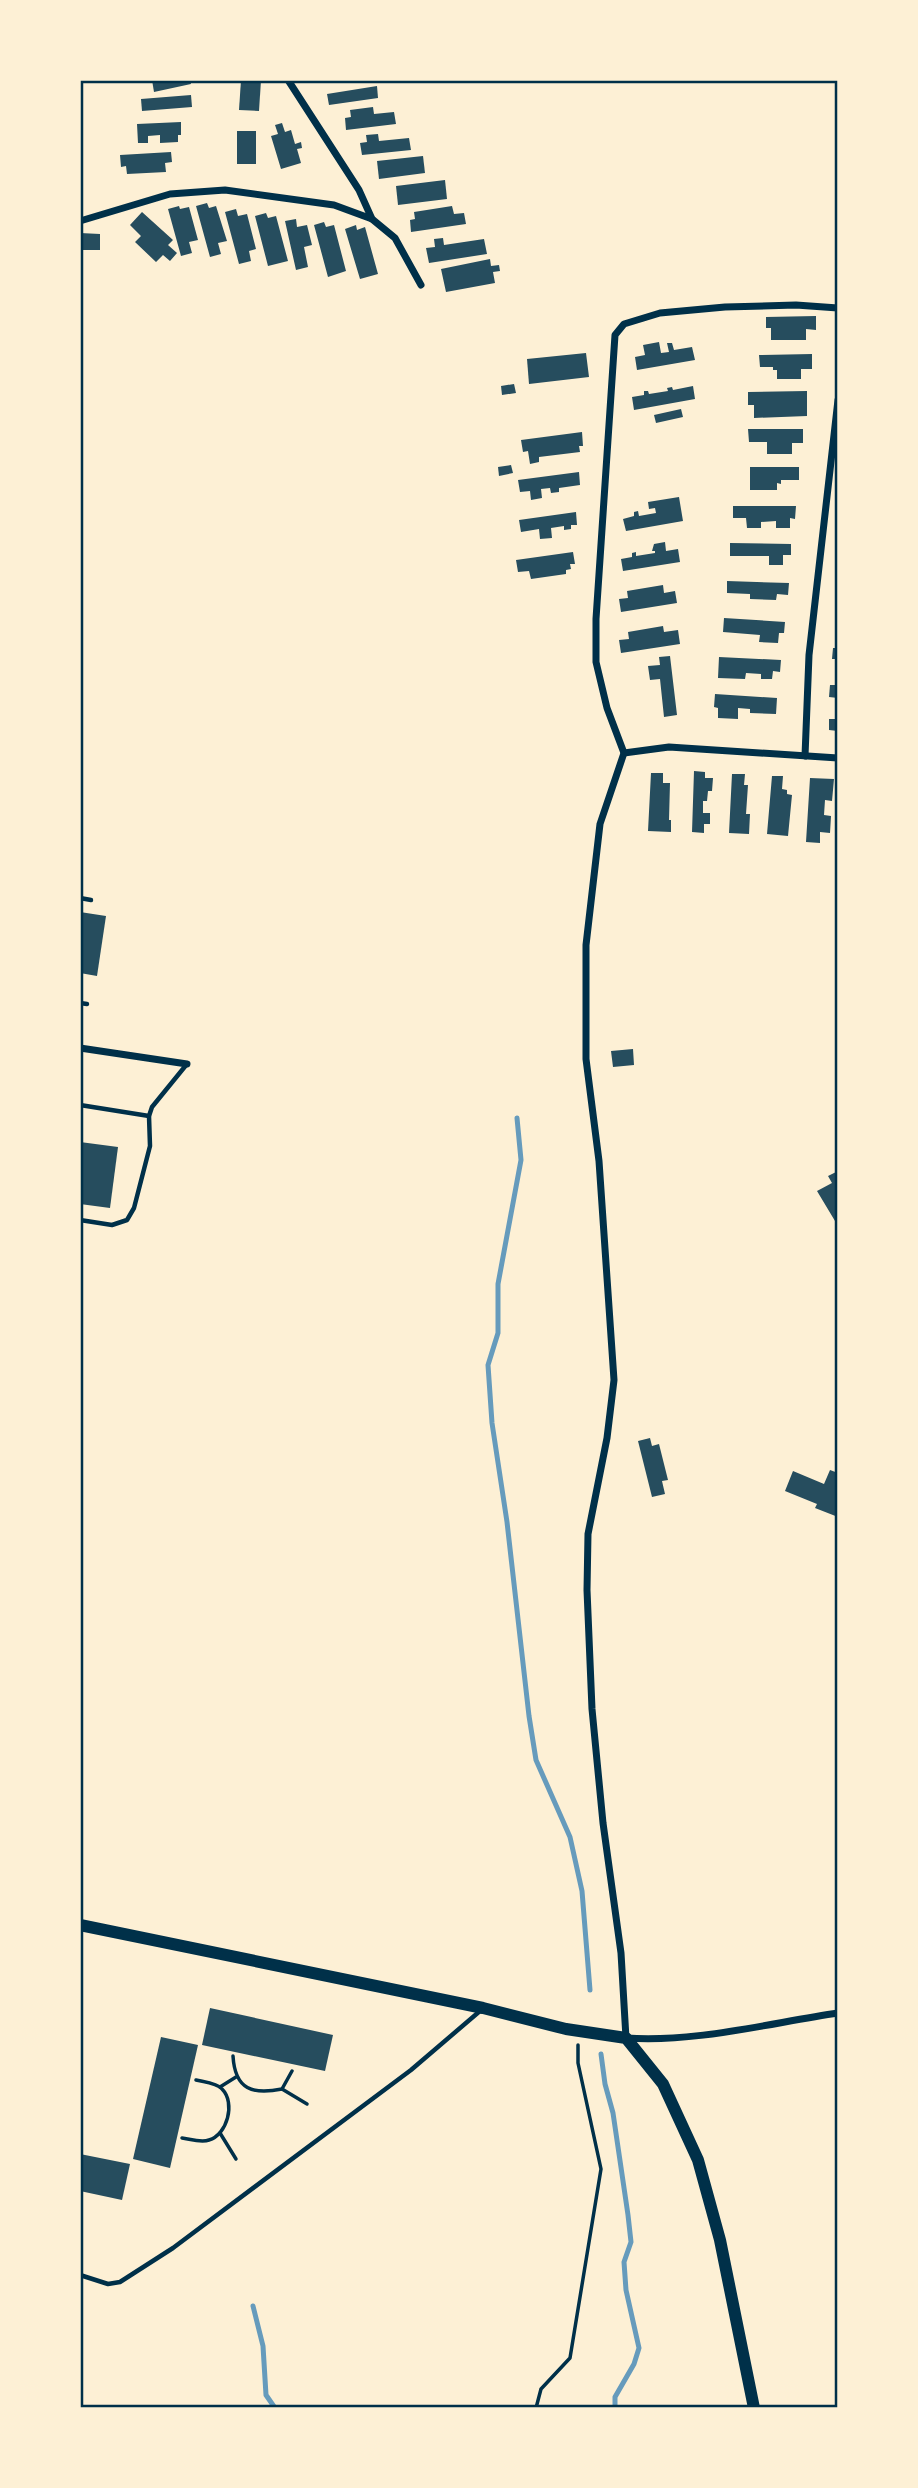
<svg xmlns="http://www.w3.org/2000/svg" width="918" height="2488" viewBox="0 0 918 2488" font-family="Roboto,sans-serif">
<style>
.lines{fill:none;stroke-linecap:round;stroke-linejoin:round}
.stream{stroke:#669bbc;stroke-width:5}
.building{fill:#264d5e}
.path{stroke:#003049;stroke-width:3.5}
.service{stroke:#003049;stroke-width:4.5}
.minor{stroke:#003049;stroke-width:7}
.tertiary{stroke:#003049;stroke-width:12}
.neatline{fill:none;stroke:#003049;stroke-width:2.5}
</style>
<rect width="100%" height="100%" fill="#fdf0d5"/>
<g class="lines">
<g class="stream">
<polyline points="517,1118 521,1160 498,1284 498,1333 488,1365 492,1423 507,1522 529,1716 536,1760 570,1837 582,1891 590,1990"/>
<polyline points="601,2054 605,2084 613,2113 628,2215 631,2242 624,2262 626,2290 639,2348 634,2364 615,2397 615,2408"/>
<polyline points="253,2306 263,2346 266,2395 275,2408"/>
</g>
</g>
<g class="building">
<polygon points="152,80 190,80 191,84 154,92"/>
<polygon points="241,80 261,80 259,111 239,110"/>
<polygon points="377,86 378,98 329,105 327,94"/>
<polygon points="191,95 192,107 142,111 141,99"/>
<polygon points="373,107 374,114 394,112 396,124 346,130 345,118 351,117 350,110"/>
<polygon points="181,122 181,135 178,135 178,142 160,143 160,135 148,136 148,143 138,143 137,124"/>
<polygon points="282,123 285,132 291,130 295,144 301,142 302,148 297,149 301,163 281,169 271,136 278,134 275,125"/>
<rect x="237" y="131" width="19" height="33"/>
<polygon points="378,134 379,141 409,138 411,150 362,155 360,143 367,142 366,135"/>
<polygon points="171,152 172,162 165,163 166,172 127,174 126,166 121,167 120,155"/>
<polygon points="423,156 425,173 379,179 377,161"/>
<polygon points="445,180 447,199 398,205 396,186"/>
<polygon points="207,203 209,208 216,206 227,241 218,243 221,254 210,257 196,206"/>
<polygon points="179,206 180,209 189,207 198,240 189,242 192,253 181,256 168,209"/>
<polygon points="452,206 454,214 464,213 466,224 411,232 410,220 415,219 414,212"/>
<polygon points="236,209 238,216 247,214 256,249 249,251 251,261 239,264 225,212"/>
<polygon points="142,212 173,240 168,245 177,253 170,261 163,255 156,262 135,242 141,236 130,225"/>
<polygon points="266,213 268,218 276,216 288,261 268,266 255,216"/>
<polygon points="296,219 297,227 307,225 312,245 304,247 308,267 296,270 285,221"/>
<polygon points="324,222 326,227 334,225 346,271 328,277 314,225"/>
<polygon points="356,225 357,230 365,227 378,274 360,279 345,229"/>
<polygon points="80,233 100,234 100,250 80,250"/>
<polygon points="443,238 444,245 484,239 487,254 429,263 426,248 435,247 434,239"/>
<polygon points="490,259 491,266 499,265 500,271 493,272 495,283 446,292 441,269"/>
<polygon points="816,316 816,330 806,329 806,340 771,340 771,328 766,328 766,317"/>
<polygon points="659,342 661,353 669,352 667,343 672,343 674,350 692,347 695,360 637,370 635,357 645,355 643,345"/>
<polygon points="586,353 589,377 529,384 527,359"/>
<polygon points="812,354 812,369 801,369 801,379 777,379 777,370 773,370 773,367 760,367 759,355"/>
<polygon points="514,384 516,393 502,395 501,386"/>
<polygon points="693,386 695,399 634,410 632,397 644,395 644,391 648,391 649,394 668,391 667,388 672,387 673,390"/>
<polygon points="807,391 807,416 754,418 754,405 748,405 748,392"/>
<polygon points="681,409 683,417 656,423 654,415"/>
<polygon points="748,429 803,429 803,443 792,443 792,454 767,454 767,442 749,442"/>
<polygon points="582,432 583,446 579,446 580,452 539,457 539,462 530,464 528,451 523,452 521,440"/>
<polygon points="511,465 513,473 499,476 498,467"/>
<polygon points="750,467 799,467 799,480 781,480 781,484 777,483 777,490 750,490"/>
<polygon points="579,472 580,485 559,488 559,492 551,493 550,488 541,489 542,498 531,500 530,491 520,492 518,480"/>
<polygon points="679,497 683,521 626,531 623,519 634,516 634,512 638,511 639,516 656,513 655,508 649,509 648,502"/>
<polygon points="733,506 796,506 795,519 790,518 790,528 776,528 776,521 761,522 761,528 747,528 746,518 733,518"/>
<polygon points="576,512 577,525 571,525 571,529 564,530 564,526 551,528 552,538 540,539 539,529 521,532 519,520"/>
<polygon points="665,542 666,551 678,549 680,562 623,571 621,559 632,557 632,553 636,552 636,556 655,553 655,551 652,551 654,544"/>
<polygon points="730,543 791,544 791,555 783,555 783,565 769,565 769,556 730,556"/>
<polygon points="573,552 575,564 570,564 571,569 566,570 566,574 531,579 529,571 518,572 516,560"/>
<polygon points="727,581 789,583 788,595 777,594 776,600 750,599 750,594 727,593"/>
<polygon points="663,585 664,593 675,591 677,603 621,612 619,599 628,598 627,591"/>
<polygon points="724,618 785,622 784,633 779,633 778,643 759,642 760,635 723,632"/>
<polygon points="663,626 664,632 678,630 680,644 621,653 619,640 629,639 628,632"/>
<polygon points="833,648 838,648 838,659 832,659"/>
<polygon points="670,656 677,715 664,717 660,679 650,680 648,666 660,665 659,657"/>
<polygon points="719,657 781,660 780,672 773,671 772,679 761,679 761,674 746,673 745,679 718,678"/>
<polygon points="830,685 838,685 838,698 829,697"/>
<polygon points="715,694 777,698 776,714 750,713 750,709 738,708 738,719 718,718 718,708 714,707"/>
<polygon points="829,719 838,719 838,731 829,730"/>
<polygon points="694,771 705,772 705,778 713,778 712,791 708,791 707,801 703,801 703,813 710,813 710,824 704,824 704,833 692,832"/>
<polygon points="651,773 663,773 663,783 670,783 669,820 671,820 671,832 648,831"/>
<polygon points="732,774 745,774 744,785 748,785 746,814 750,814 749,834 729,833"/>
<polygon points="772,776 783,776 782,789 787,790 787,794 792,795 788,836 767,834"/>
<polygon points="810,778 834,779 832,801 825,800 824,815 831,816 830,833 820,832 820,843 806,842"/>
<polygon points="80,912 106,916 97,976 80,973"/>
<polygon points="633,1049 634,1065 613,1067 611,1051"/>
<polygon points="80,1142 118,1147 110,1208 80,1204"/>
<polygon points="838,1171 838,1226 817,1191 832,1183 828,1176"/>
<polygon points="650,1438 652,1446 659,1444 668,1480 662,1481 665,1494 652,1497 638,1441"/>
<polygon points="830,1470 838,1473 838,1517 815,1508 817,1504 785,1491 793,1471 824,1484"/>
<polygon points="210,2008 333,2035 325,2071 202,2045"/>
<polygon points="161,2037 198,2045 170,2168 133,2159"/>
<polygon points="80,2154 130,2164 122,2200 80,2191"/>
</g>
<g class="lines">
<g class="path">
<path d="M233,2056C235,2090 253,2095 282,2089L292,2071"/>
<polyline points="220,2087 236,2077"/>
<polyline points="282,2089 307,2104"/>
<polyline points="220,2133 236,2159"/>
<path d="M182,2138C190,2139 201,2143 209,2140C227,2135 236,2103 222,2089C217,2083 204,2082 196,2080"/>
<polyline points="536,2408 541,2389 570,2358 601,2169 578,2063 578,2045"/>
</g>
<g class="service">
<polyline points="80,898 91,900"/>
<polyline points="80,1003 87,1004"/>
<polyline points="80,1105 149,1116"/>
<polyline points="80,1220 112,1225 127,1220 134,1208 150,1146 149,1116 152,1107 187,1064"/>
<polyline points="80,2275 108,2284 120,2282 173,2248 411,2070 480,2011"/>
</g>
<g class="minor">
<polyline points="288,80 359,190 372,219 395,238 421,285"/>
<polyline points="80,221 170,194 225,190 334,205 372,219"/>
<path d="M838,308L796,305L725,307L660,313L624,324L615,335L596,619V662L607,708L624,753L600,824L586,945V1059L599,1161L614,1380L607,1438L588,1534L587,1590L592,1709L603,1823L621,1953L626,2038C694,2043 770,2023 838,2013"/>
<polyline points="624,753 669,747 838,758"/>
<polyline points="805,756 809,655 838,400"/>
<polyline points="80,1048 187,1064"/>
</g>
<polyline class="tertiary" points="80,1925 483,2008 566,2029 626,2038 663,2084 698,2160 720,2240 754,2408"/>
</g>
<rect width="918" height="2488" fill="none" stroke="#fdf0d5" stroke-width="164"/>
<rect x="82" y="82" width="754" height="2324" class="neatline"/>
</svg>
